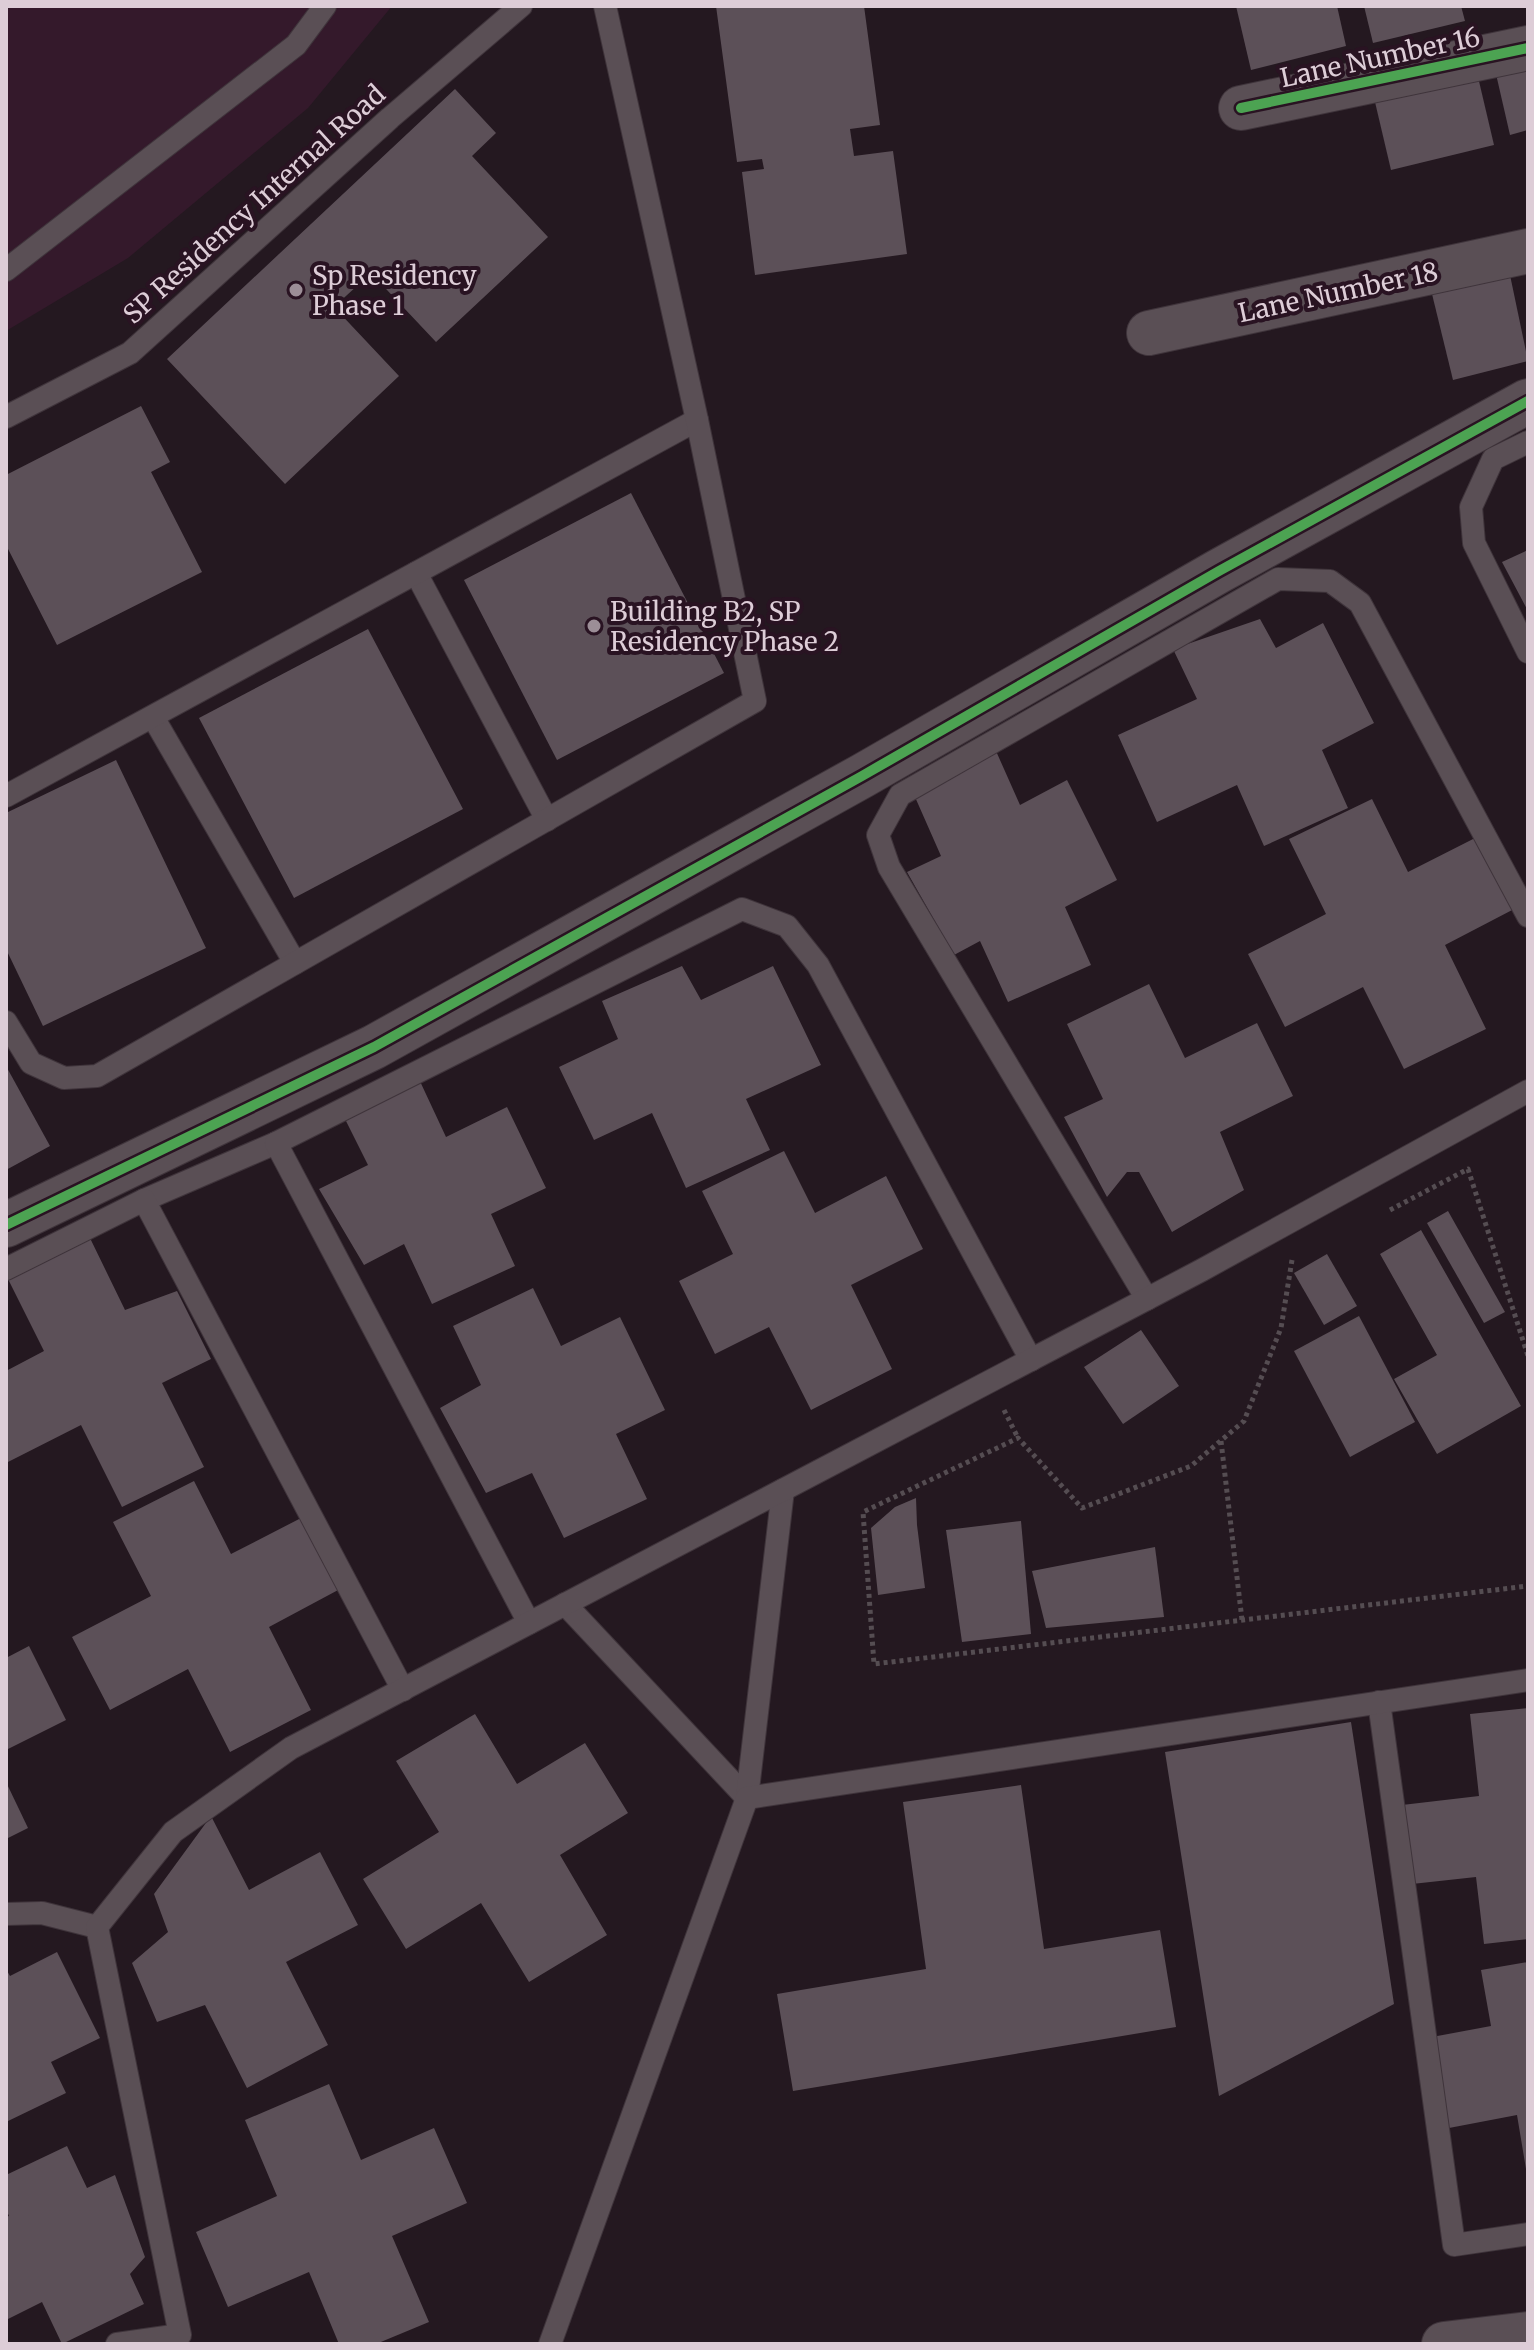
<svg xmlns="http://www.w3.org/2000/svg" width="1534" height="2350" viewBox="0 0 1534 2350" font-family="Merriweather,serif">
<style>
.built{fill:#34192b}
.building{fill:#5c5058}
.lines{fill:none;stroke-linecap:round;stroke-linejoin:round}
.service-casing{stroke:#3f343b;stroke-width:24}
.minor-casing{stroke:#3f343b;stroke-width:46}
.path{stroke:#554d52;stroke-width:5;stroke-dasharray:4 4;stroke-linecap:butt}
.service{stroke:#5a4f55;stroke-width:22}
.minor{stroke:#5a4f55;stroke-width:44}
.cycleway-casing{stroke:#291322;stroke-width:15}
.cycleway{stroke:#4ca352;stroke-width:10}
.poi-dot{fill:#9c8e97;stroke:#291322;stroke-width:3}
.labels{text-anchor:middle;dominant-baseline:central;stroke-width:8;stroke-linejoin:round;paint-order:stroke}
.street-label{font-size:26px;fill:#ddcdd7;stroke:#291322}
.poi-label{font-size:26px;fill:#ddcdd7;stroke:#291322;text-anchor:start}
</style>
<rect width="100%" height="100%" fill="#241820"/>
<polygon class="built" points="6,6 392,6 308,108 128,258 6,331"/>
<g class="building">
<polygon points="716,6 864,6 880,125 850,129 854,156 893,151 907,254 755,275 742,172 764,169 762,159 737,162"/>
<polygon points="1236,6 1337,6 1346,46 1251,70"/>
<polygon points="1364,6 1461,6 1465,21 1373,43"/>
<polygon points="1528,66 1528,130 1510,135 1496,74"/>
<polygon points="1478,77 1494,145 1391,170 1375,102"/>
<polygon points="455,89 496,133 472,156 548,237 436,342 371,273 334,307 399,376 285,484 167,359"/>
<polygon points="1510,275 1528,361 1453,380 1432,294"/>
<polygon points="141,406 170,462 151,472 202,572 57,645 6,545 6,475"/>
<polygon points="631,493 724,673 557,760 464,580"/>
<polygon points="1528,550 1528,611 1502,562"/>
<polygon points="1260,619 1276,648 1323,623 1374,723 1322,750 1348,808 1264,846 1237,785 1157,822 1118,735 1197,699 1173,649"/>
<polygon points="368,629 463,809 294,898 199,718"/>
<polygon points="996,751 1020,805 1067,780 1117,880 1065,907 1091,965 1008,1002 980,941 954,955 907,872 941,856 915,797"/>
<polygon points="116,760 206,948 43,1026 6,949 6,813"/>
<polygon points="1372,799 1408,872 1479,836 1516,908 1445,945 1486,1029 1404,1069 1363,987 1285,1027 1248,954 1326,914 1289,839"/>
<polygon points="682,966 701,1000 773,966 821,1065 746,1099 770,1150 686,1188 652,1113 594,1140 559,1067 618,1039 602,1001"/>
<polygon points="1149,984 1185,1058 1257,1023 1293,1096 1220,1132 1244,1190 1172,1232 1139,1172 1127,1172 1107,1197 1064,1117 1103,1099 1067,1024"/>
<polygon points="6,1066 50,1146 6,1170"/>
<polygon points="418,1077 446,1137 507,1107 546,1188 491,1214 515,1266 432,1304 404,1244 364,1265 319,1189 368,1165 345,1119"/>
<polygon points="784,1151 815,1213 886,1176 923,1249 851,1285 892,1369 811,1410 769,1327 715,1354 679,1281 733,1254 702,1191"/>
<polygon points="1448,1211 1505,1312 1484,1323 1427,1223"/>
<polygon points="1421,1230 1521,1406 1437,1454 1394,1379 1437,1355 1380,1254"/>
<polygon points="89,1236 125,1310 177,1291 211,1359 162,1383 204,1467 122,1507 81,1425 6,1463 6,1371 44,1351 7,1277"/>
<polygon points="1327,1254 1357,1306 1324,1325 1294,1273"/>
<polygon points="533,1288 561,1346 620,1317 665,1410 616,1434 647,1499 564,1538 532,1473 486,1493 440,1408 481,1385 453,1326"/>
<polygon points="1359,1316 1415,1422 1350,1457 1294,1351"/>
<polygon points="1141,1330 1179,1386 1123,1424 1084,1367"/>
<polygon points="194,1481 231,1554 303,1517 340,1589 269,1627 311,1710 230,1752 188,1669 110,1710 72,1637 151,1596 113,1522"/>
<polygon points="916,1498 917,1525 925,1588 878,1595 871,1528 895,1507"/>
<polygon points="1021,1521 1031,1634 962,1642 946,1530"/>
<polygon points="1155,1547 1164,1617 1046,1628 1032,1571"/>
<polygon points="29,1646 66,1720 6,1750 6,1658"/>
<polygon points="1528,1708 1528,1939 1484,1944 1476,1877 1412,1884 1402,1805 1479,1796 1470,1714"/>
<polygon points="475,1714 517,1784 585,1743 628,1813 560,1855 607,1935 529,1982 481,1903 406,1949 363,1879 439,1832 396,1761"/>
<polygon points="1351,1722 1394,2004 1219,2096 1165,1752"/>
<polygon points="6,1782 28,1828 6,1839"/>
<polygon points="1021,1785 1044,1949 1160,1930 1176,2027 793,2091 777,1994 926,1969 903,1802"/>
<polygon points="211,1816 249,1890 320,1852 358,1925 286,1962 328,2045 247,2088 205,2005 157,2022 132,1963 168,1932 154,1894"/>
<polygon points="57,1952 100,2038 51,2062 66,2093 6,2122 6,1969 10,1976"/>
<polygon points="1528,1962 1528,2169 1526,2169 1517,2115 1449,2128 1432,2037 1491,2026 1481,1970"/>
<polygon points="329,2084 361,2160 434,2128 467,2203 392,2236 429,2322 376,2344 339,2344 309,2272 228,2307 196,2232 277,2196 245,2120"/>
<polygon points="67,2146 87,2188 115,2175 145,2257 130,2274 144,2304 62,2344 42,2302 6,2320 6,2217 9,2216 6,2209 6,2175"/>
</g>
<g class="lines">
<g class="service-casing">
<g id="service">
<polyline points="6,270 296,45 325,6"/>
<polyline points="6,417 130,353 390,118 521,6"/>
<polyline points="1528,442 1493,459 1471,507 1474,543 1528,652"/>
<polyline points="416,573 547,820"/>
<polyline points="153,717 295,963"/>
<polyline points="6,796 697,420"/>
<polyline points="6,1022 31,1063 64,1078 97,1076 755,701 697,420 605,6"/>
<polyline points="144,1200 276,1143"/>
<polyline points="6,1269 144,1200 403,1690"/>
<polyline points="1147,1299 889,867 878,835 900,795 1278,579 1330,581 1360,603 1528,916"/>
<polyline points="565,1604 747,1798"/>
<polyline points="529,1623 276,1143 742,909 787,926 818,965 1031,1360"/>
<polyline points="1379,1702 1454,2245 1528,2234"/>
<polyline points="747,1798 783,1490"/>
<polyline points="6,1914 42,1913 97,1927"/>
<polyline points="117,2344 180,2335 97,1927 173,1832 291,1748 1202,1270 1528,1091"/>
<polyline points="550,2344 747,1798 1528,1680"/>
</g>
</g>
<g class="minor-casing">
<g id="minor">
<polyline points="1241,108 1528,48"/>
<polyline points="1149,333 1528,251"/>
<polyline points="6,1225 374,1047 862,776 1219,571 1528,401"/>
<polyline points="1444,2344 1528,2334"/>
</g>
</g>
<g class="path">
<polyline points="1390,1210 1468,1169 1528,1356"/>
<polyline points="1292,1260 1281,1328 1244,1421 1191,1466 1082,1508 1018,1438 863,1512 874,1664 1528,1586"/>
<polyline points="1004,1410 1018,1438"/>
<polyline points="1221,1441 1242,1620"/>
</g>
<use href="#service" class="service"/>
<use href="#minor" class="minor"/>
<g class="cycleway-casing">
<g id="cycleway">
<polyline points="1241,108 1528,48"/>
<polyline points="6,1225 374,1047 862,776 1219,571 1528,401"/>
</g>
</g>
<use href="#cycleway" class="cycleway"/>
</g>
<g class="poi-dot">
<circle cx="296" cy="290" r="8"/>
<circle cx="594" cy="626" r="8"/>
</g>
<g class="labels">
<g class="street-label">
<text transform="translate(1380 57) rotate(-12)">Lane Number 16</text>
<text transform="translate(254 204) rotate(-42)">SP Residency Internal Road</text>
<text transform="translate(1338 292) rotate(-12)">Lane Number 18</text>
</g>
<g class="poi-label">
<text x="312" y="275">Sp Residency<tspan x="312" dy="30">Phase 1</tspan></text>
<text x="610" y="611">Building B2, SP<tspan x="610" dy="30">Residency Phase 2</tspan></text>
</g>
</g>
<rect width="1534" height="2350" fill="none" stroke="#ddcdd7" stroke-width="16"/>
</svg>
